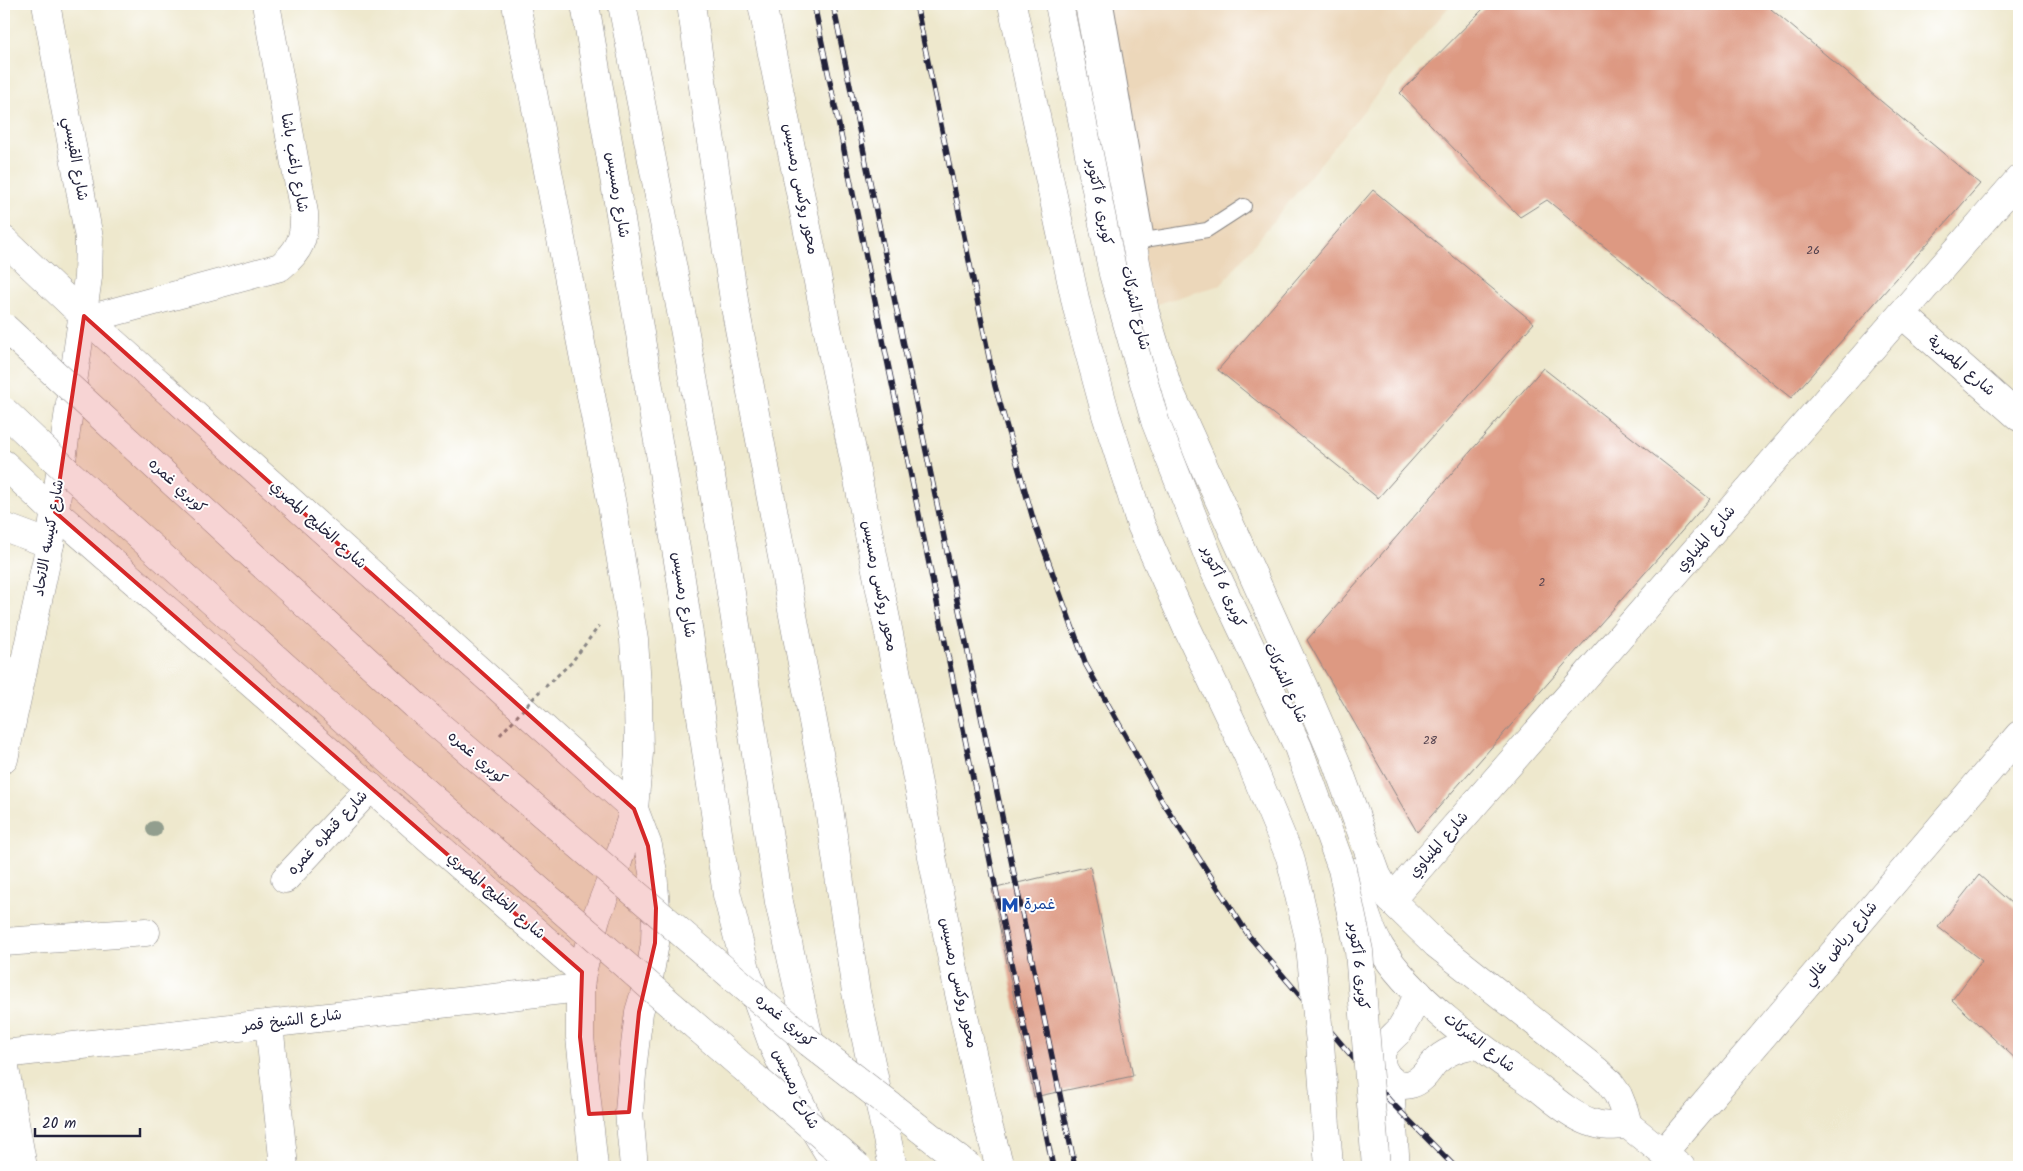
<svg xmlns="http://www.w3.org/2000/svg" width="2023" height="1171" viewBox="0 0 2023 1171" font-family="Kalam,'Playpen Sans Arabic',sans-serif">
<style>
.built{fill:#ecd7ba}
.building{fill:#dd9982}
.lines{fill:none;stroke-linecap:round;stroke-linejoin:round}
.service-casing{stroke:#888584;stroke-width:16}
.minor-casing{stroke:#888584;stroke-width:29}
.secondary-casing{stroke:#888584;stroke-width:29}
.primary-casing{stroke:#888584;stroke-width:29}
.motorway-casing{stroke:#888584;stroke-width:29}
.path{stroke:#888584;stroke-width:3;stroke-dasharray:4 4;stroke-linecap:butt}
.service{stroke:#fff;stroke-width:14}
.minor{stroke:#fff;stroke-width:28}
.secondary{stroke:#fff;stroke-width:28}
.primary{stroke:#fff;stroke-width:28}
.motorway{stroke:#fff;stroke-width:28}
.rail-casing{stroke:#22223b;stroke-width:5.5}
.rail{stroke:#fff;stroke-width:4;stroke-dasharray:11;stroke-linecap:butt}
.primary-bridge-casing{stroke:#888584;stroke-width:29;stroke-linecap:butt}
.motorway-bridge-casing{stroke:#888584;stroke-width:29;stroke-linecap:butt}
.path-bridge{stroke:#888584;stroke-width:3;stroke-dasharray:4 4;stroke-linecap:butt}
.primary-bridge{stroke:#fff;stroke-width:28}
.motorway-bridge{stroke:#fff;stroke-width:28}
.tree{fill:#929e8e}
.marked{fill:#d62828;fill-opacity:0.2;stroke:#d62828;stroke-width:4;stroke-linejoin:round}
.labels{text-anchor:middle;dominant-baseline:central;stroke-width:4;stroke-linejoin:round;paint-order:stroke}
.number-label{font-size:12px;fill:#51404d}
.street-label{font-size:15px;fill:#22223b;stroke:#fff}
.transit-label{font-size:15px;fill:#164399;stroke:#fff;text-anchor:start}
</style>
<rect width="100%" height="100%" fill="#fff"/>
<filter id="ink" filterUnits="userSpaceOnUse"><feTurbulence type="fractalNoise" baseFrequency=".02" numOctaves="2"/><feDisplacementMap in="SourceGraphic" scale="10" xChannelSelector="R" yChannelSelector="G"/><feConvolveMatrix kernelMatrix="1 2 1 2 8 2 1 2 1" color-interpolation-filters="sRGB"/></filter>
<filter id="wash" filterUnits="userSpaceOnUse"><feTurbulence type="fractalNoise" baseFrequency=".0096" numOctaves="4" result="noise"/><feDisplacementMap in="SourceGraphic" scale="20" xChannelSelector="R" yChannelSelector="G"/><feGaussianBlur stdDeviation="1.12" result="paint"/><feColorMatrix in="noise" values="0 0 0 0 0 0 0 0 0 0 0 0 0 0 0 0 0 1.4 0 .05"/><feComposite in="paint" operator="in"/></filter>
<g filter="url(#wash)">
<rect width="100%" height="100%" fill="#eee8cd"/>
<polygon class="built" points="1055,4 1451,4 1221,285 1115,316"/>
<g id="blocks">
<g class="building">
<polygon points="1488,4 1765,4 1980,184 1791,398 1547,200 1520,217 1400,93"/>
<polygon points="1373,190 1534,323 1378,498 1218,370"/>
<polygon points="1543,368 1710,499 1417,832 1307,640"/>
<polygon points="1090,866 1133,1076 1034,1097 992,889"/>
<polygon points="1979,875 2019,910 2019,1062 1952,1000 1982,961 1938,927"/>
</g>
</g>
</g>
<g filter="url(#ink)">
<use href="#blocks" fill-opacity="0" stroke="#888584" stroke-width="1"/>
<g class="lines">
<g class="service-casing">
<g id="service">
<polyline points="1106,4 1147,240"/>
<polyline points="1138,241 1207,230 1244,206"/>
</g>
</g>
<g class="minor-casing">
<g id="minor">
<polyline points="4,240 84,316 634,809"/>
<polyline points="1902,314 2019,417"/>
<path d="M88,319L280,267C300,251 305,238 304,213L266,4"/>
<polyline points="4,464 55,512 582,972"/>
<polyline points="4,527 50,544"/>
<polyline points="4,759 50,544 88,277 89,238 46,4"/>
<polyline points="285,879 371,787"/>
<polyline points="1391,900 2019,179"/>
<polyline points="4,942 146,932"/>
<polyline points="269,1024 284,1167"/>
<polyline points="4,1054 580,988"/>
<polyline points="4,1063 23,1167"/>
<polyline points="1663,1153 2019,735"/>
</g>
</g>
<g class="secondary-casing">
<g id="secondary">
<polyline points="1089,4 1145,312 1167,385 1304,688 1336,762 1377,875 1391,900 1436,944 1597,1071 1609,1082 1618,1095 1624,1110 1628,1125 1681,1167"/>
<path d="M1354,872C1361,897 1367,925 1380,947C1413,1001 1485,1050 1536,1086C1553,1099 1570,1115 1590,1122C1603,1127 1614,1126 1628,1125"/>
<path d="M1418,993C1413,1007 1407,1019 1399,1031C1393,1037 1385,1043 1382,1051C1377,1069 1392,1090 1411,1084C1422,1081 1427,1072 1433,1064C1445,1051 1461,1046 1478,1044"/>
<polyline points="1392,1081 1391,1102 1396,1167"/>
</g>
</g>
<g class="primary-casing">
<g id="primary">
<polyline points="516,4 612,505 634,640 638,701 639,753 634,809 617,865 596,918 582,972 580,988 580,1037 594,1167"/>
<polyline points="585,4 681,579 727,895 747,973 774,1048 809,1121 837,1167"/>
<polyline points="622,4 678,295 724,548 779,902 810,1043"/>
<polyline points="762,4 889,634 955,975 987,1121 1000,1167"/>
<polyline points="634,809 648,846 653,872 656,908 655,943 649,978 639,1012 633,1062 629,1112 634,1167"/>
</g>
</g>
<g class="motorway-casing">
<polyline id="motorway" points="691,4 735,307 828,801 856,992 893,1167"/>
</g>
<polyline class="path" points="545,687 571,663 599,626"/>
<use href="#service" class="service"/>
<use href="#minor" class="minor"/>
<use href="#secondary" class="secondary"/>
<use href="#primary" class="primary"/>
<use href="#motorway" class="motorway"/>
<g class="rail-casing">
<g id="rail">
<polyline points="814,4 1053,1167"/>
<polyline points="833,4 1075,1167"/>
<polyline points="916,4 995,386 1034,522 1086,665 1162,801 1249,936 1391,1102 1455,1167"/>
</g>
</g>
<use href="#rail" class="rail"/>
<g class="primary-bridge-casing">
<g id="primary-bridge">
<polyline points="4,327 415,705 810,1043 969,1167"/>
<polyline points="4,411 70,474 389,760 858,1167"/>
</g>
</g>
<g class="motorway-bridge-casing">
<g id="motorway-bridge">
<polyline points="1012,4 1077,308 1106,415 1141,525 1187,628 1248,756 1290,857 1309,938 1320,1043 1329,1167"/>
<polyline points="1059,4 1113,274 1155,421 1213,568 1298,747 1342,869 1359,951 1376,1167"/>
</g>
</g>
<polyline class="path-bridge" points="500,735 540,691"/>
<use href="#primary-bridge" class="primary-bridge"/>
<use href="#motorway-bridge" class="motorway-bridge"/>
</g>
<circle class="tree" cx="154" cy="829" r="8"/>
</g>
<path class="marked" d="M84,316L634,809L648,846L656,908L655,943L639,1012L629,1112L589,1114L580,1037L582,972L55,512Z"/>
<defs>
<g id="metro-bare" transform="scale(1.35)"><path d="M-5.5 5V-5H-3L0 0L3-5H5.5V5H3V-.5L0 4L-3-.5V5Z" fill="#1a4fb4" stroke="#fff" stroke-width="2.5" paint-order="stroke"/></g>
</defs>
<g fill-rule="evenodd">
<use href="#metro-bare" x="1010" y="905"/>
</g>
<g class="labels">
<g class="number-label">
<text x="1813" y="250">26</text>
<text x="1542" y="582">2</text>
<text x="1430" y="740">28</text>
</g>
<g class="street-label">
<text transform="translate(75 159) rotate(80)">شارع القبيسي</text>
<text transform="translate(294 163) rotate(80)">شارع راغب باشا</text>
<text transform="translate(800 189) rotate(79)">محور روكسى رمسيس</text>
<text transform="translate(617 195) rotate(81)">شارع رمسيس</text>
<text transform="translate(1099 202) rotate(79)">كوبرى 6 أكتوبر</text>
<text transform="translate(1135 308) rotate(77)">شارع الشركات</text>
<text transform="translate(1961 366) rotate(41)">شارع المصرية</text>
<text transform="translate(177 486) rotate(43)">كوبري غمره</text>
<text transform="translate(318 525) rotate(42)">شارع الخليج المصري</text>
<text transform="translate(49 538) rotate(-80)">شارع كنيسه الاتحاد</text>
<text transform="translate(1706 539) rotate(-49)">شارع المنياوي</text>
<text transform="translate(879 586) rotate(79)">محور روكسى رمسيس</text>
<text transform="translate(1223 587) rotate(66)">كوبرى 6 أكتوبر</text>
<text transform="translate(683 595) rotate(81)">شارع رمسيس</text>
<text transform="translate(1285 683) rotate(66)">شارع الشركات</text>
<text transform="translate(477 758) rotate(41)">كوبري غمره</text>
<text transform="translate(328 833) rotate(-47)">شارع قنطره غمره</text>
<text transform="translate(1439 845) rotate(-49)">شارع المنياوي</text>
<text transform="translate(496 896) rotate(41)">شارع الخليج المصري</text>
<text transform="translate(1841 944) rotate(-50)">شارع رياض غالي</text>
<text transform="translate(1358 966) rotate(83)">كوبرى 6 أكتوبر</text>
<text transform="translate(958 983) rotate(78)">محور روكسى رمسيس</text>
<text transform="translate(292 1021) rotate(-7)">شارع الشيخ قمر</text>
<text transform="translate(785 1021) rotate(40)">كوبري غمره</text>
<text transform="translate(1479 1043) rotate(38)">شارع الشركات</text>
<text transform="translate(795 1089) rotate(64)">شارع رمسيس</text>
</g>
<g class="transit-label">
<text x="1024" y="905">غمرة</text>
</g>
</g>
<rect width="2023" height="1171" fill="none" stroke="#fff" stroke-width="20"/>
<path d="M35 1128v8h105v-8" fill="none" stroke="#22223b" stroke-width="2.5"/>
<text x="42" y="1128" font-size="15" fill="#22223b" stroke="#ffffff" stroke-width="4" paint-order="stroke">20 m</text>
</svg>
